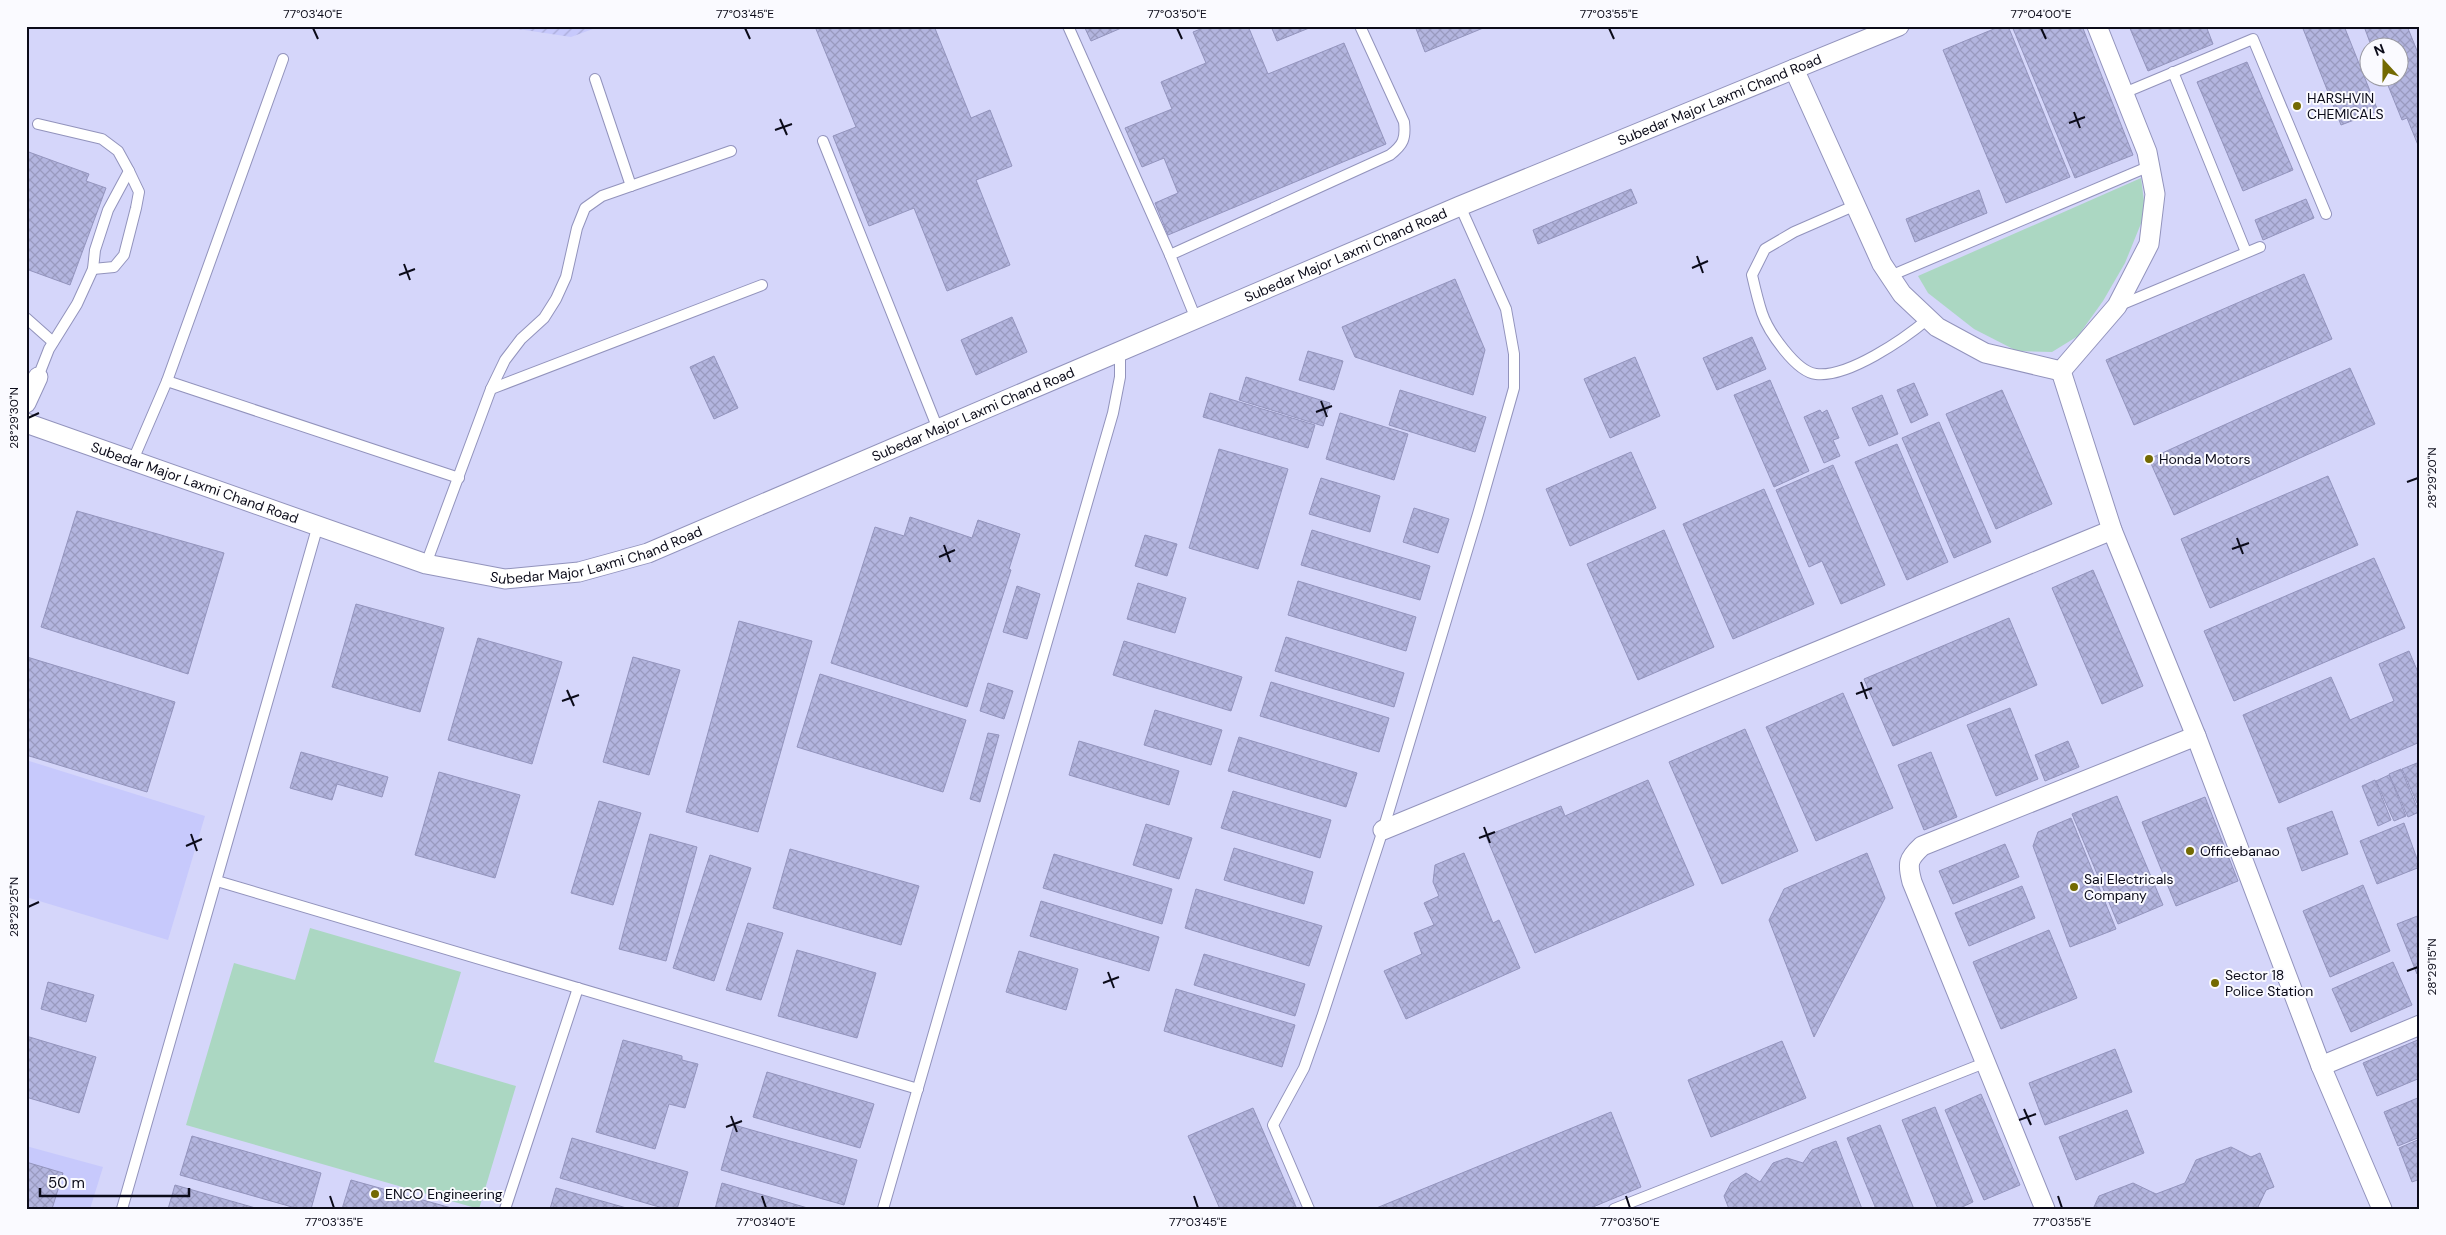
<svg xmlns="http://www.w3.org/2000/svg" width="2446" height="1235" viewBox="0 0 2446 1235" font-family="'DM Sans',sans-serif">
<style>
.built{fill:#c7c9fc}
.industrial{fill:url(#industrial-furrows)}
.garden{fill:#abd7c2}
.building{fill:url(#building-cross-hatch);stroke:#9394bd}
.lines{fill:none;stroke-linecap:round;stroke-linejoin:round}
.lane-casing{stroke:#9293bc;stroke-width:12}
.street-casing{stroke:#9293bc;stroke-width:21}
.lane{stroke:#fff;stroke-width:10}
.street{stroke:#fff;stroke-width:19}
.ticks{fill:none;stroke:#0b0b19;stroke-width:2}
.poi-dot{fill:#736a02;stroke:#fafaff;stroke-width:2}
.labels{text-anchor:middle;dominant-baseline:central;stroke-width:4;stroke-linejoin:round;paint-order:stroke}
.poi-label{font-size:14px;fill:#0b0b19;stroke:#fafaff;text-anchor:start}
.street-label{font-size:14px;fill:#0b0b19;stroke:#fafaff}
.neatline{fill:none;stroke:#0b0b19;stroke-width:2}
.ticks-label{font-size:12px;text-anchor:middle;fill:#0b0b19}
</style>
<defs>
<pattern id="industrial-furrows" width="10" height="10" patternUnits="userSpaceOnUse" patternTransform="scale(1.25)"><rect width="10" height="10" fill="#c7c9fc"/><path d="M-1 1l2-2M0 10L10 0M9 11l2-2" fill="none" stroke="#aaabd7"/></pattern>
<pattern id="building-cross-hatch" width="8" height="8" patternUnits="userSpaceOnUse" patternTransform="scale(1.25)"><rect width="8" height="8" fill="#b3b5df"/><path d="M0 0l8 8M0 8l8-8" fill="none" stroke="#999abf"/></pattern>
</defs>
<rect width="100%" height="100%" fill="#d5d6fa"/>
<g class="built">
<polygon points="26,760 205,816 168,940 26,897"/>
<polygon points="26,1146 103,1167 90,1209 26,1209"/>
</g>
<polygon class="industrial" points="498,26 601,26 571,37"/>
<g class="garden">
<polygon points="2141,178 2144,201 2142,221 2125,263 2103,301 2078,336 2052,352 2017,351 1974,329 1928,293 1918,276"/>
<polygon points="310,928 461,972 434,1062 516,1086 479,1209 186,1125 234,963 295,980"/>
</g>
<g class="building">
<polygon points="822,26 934,26 971,118 990,110 1012,166 976,180 1010,265 947,291 914,208 869,226 833,136 856,127 816,29"/>
<polygon points="1084,26 1126,26 1091,41"/>
<polygon points="1208,26 1248,26 1268,74 1344,43 1386,144 1168,235 1155,203 1178,193 1164,158 1142,167 1125,128 1172,109 1161,82 1206,63 1193,32"/>
<polygon points="1271,26 1314,26 1277,41"/>
<polygon points="1415,26 1488,26 1425,52"/>
<polygon points="2001,26 2008,26 2070,177 2006,203 1943,50"/>
<polygon points="2012,26 2082,26 2133,155 2075,178"/>
<polygon points="2129,26 2206,26 2213,44 2148,71"/>
<polygon points="2302,26 2344,26 2378,111 2341,125"/>
<polygon points="2371,26 2407,26 2420,58 2420,150 2407,118 2402,120 2385,78 2398,78 2398,48 2372,48 2365,29"/>
<polygon points="2247,62 2293,170 2243,191 2197,82"/>
<polygon points="26,151 89,174 86,181 106,188 70,285 26,269"/>
<polygon points="1631,189 1637,203 1538,244 1533,230"/>
<polygon points="1979,190 1987,213 1915,242 1906,219"/>
<polygon points="2306,199 2314,218 2263,240 2255,220"/>
<polygon points="2304,274 2332,339 2134,425 2106,360"/>
<polygon points="1455,279 1485,350 1473,395 1355,357 1342,327"/>
<polygon points="1012,317 1027,352 976,375 961,340"/>
<polygon points="1752,337 1766,369 1717,390 1703,358"/>
<polygon points="1308,351 1343,361 1334,390 1299,380"/>
<polygon points="714,356 738,408 714,419 690,367"/>
<polygon points="1635,357 1660,416 1610,438 1584,379"/>
<polygon points="2350,368 2375,424 2174,515 2149,459"/>
<polygon points="1246,377 1330,403 1323,426 1239,400"/>
<polygon points="1770,380 1809,471 1774,487 1734,395"/>
<polygon points="1914,383 1928,415 1911,423 1897,390"/>
<polygon points="1400,390 1486,417 1475,452 1389,425"/>
<polygon points="2002,390 2052,504 1996,529 1946,414"/>
<polygon points="1210,393 1315,425 1308,448 1203,417"/>
<polygon points="1882,395 1898,434 1869,446 1852,408"/>
<polygon points="1820,410 1822,413 1827,410 1839,438 1833,440 1840,456 1824,463 1804,417"/>
<polygon points="1340,413 1408,434 1394,480 1326,459"/>
<polygon points="1939,422 1991,542 1954,558 1902,438"/>
<polygon points="1897,444 1948,562 1907,580 1855,462"/>
<polygon points="1219,449 1288,469 1258,569 1189,548"/>
<polygon points="1631,452 1656,508 1570,546 1546,489"/>
<polygon points="1833,465 1885,585 1841,604 1822,561 1809,567 1776,490"/>
<polygon points="2328,476 2358,545 2210,608 2181,539"/>
<polygon points="1321,478 1380,496 1370,532 1309,514"/>
<polygon points="1764,489 1814,604 1733,639 1683,524"/>
<polygon points="1414,508 1449,519 1438,553 1403,542"/>
<polygon points="77,511 224,553 188,674 41,627"/>
<polygon points="910,517 972,538 978,520 1020,534 1009,569 1011,570 967,707 831,663 875,527 904,536"/>
<polygon points="1312,530 1430,566 1420,600 1301,565"/>
<polygon points="1664,530 1714,647 1638,680 1587,564"/>
<polygon points="1145,535 1177,544 1167,576 1135,566"/>
<polygon points="2374,558 2405,628 2234,701 2204,631"/>
<polygon points="2093,570 2143,686 2102,704 2052,588"/>
<polygon points="1298,581 1416,617 1406,651 1288,615"/>
<polygon points="1138,583 1186,598 1175,633 1127,619"/>
<polygon points="1017,586 1040,594 1027,639 1003,632"/>
<polygon points="356,604 444,628 420,712 332,687"/>
<polygon points="2009,618 2037,685 1893,746 1864,679"/>
<polygon points="739,621 812,641 758,832 686,812"/>
<polygon points="1286,637 1404,673 1394,707 1275,671"/>
<polygon points="478,638 562,662 532,764 448,740"/>
<polygon points="1124,641 1242,677 1231,711 1113,675"/>
<polygon points="2409,651 2420,677 2420,742 2279,803 2243,715 2331,677 2350,720 2394,701 2379,664"/>
<polygon points="27,657 175,702 147,792 26,755"/>
<polygon points="633,657 680,670 649,775 603,762"/>
<polygon points="820,674 966,720 943,792 797,747"/>
<polygon points="1271,682 1389,718 1379,752 1260,716"/>
<polygon points="988,683 1013,691 1004,719 980,711"/>
<polygon points="1843,693 1893,808 1816,841 1766,727"/>
<polygon points="2010,708 2038,779 1996,796 1967,725"/>
<polygon points="1155,710 1222,730 1211,765 1144,745"/>
<polygon points="1745,729 1798,851 1722,884 1669,762"/>
<polygon points="988,733 999,735 980,802 970,799"/>
<polygon points="1239,737 1357,773 1346,807 1228,771"/>
<polygon points="1079,741 1179,771 1169,805 1069,775"/>
<polygon points="2068,741 2079,767 2045,781 2035,755"/>
<polygon points="301,752 388,777 382,797 337,784 332,800 290,788"/>
<polygon points="1931,752 1957,817 1924,830 1898,765"/>
<polygon points="2417,763 2420,769 2420,810 2402,769"/>
<polygon points="2401,769 2419,812 2408,817 2389,774"/>
<polygon points="439,772 520,795 495,878 415,855"/>
<polygon points="2389,775 2406,816 2394,821 2376,781"/>
<polygon points="1648,780 1694,885 1535,953 1486,836 1561,806 1565,816"/>
<polygon points="2375,780 2391,820 2378,826 2362,786"/>
<polygon points="1233,791 1331,820 1320,858 1221,828"/>
<polygon points="2117,796 2163,905 2118,924 2072,814"/>
<polygon points="2205,797 2238,881 2176,906 2142,822"/>
<polygon points="599,801 641,813 613,905 571,893"/>
<polygon points="2332,811 2348,854 2302,871 2287,828"/>
<polygon points="2071,818 2116,929 2070,947 2033,846 2038,832"/>
<polygon points="2404,823 2420,867 2377,884 2360,841"/>
<polygon points="1146,824 1192,838 1179,879 1133,865"/>
<polygon points="650,834 697,847 666,961 619,949"/>
<polygon points="2005,844 2019,877 1953,904 1939,871"/>
<polygon points="1234,848 1313,872 1304,904 1224,880"/>
<polygon points="790,849 919,886 901,945 773,908"/>
<polygon points="1464,853 1493,923 1499,920 1520,968 1406,1019 1384,971 1422,954 1414,933 1434,925 1424,903 1439,896 1433,882 1435,865"/>
<polygon points="1867,853 1885,898 1814,1037 1769,920 1784,889"/>
<polygon points="1054,854 1172,889 1162,924 1043,888"/>
<polygon points="710,855 751,868 714,981 673,968"/>
<polygon points="2363,885 2390,951 2330,977 2303,911"/>
<polygon points="2022,886 2035,918 1969,946 1955,913"/>
<polygon points="1196,889 1322,926 1309,966 1185,928"/>
<polygon points="1041,901 1159,937 1149,971 1030,936"/>
<polygon points="2420,915 2420,973 2417,974 2397,924"/>
<polygon points="748,923 783,933 761,1000 726,990"/>
<polygon points="2049,930 2077,998 2001,1029 1973,962"/>
<polygon points="797,950 876,973 857,1038 778,1016"/>
<polygon points="1019,951 1078,969 1066,1010 1006,992"/>
<polygon points="1204,954 1305,984 1295,1016 1194,985"/>
<polygon points="2393,962 2412,1005 2351,1032 2332,989"/>
<polygon points="48,982 94,995 86,1022 41,1009"/>
<polygon points="1176,989 1295,1025 1282,1067 1164,1031"/>
<polygon points="26,1036 96,1057 79,1113 26,1097"/>
<polygon points="2420,1039 2420,1078 2377,1096 2363,1063"/>
<polygon points="623,1040 682,1056 682,1060 698,1064 685,1108 669,1104 655,1149 596,1132"/>
<polygon points="1782,1041 1806,1098 1711,1137 1688,1080"/>
<polygon points="2115,1049 2132,1092 2045,1125 2029,1083"/>
<polygon points="767,1072 874,1104 860,1148 753,1117"/>
<polygon points="1981,1094 2020,1185 1984,1200 1945,1110"/>
<polygon points="2420,1097 2420,1137 2398,1146 2384,1112"/>
<polygon points="1935,1107 1973,1202 1958,1209 1938,1209 1902,1120"/>
<polygon points="1253,1108 1297,1209 1220,1209 1188,1136"/>
<polygon points="2127,1110 2144,1153 2076,1180 2059,1137"/>
<polygon points="1611,1112 1641,1187 1588,1209 1374,1209"/>
<polygon points="734,1125 857,1160 844,1205 721,1170"/>
<polygon points="1880,1125 1914,1209 1876,1209 1847,1138"/>
<polygon points="192,1136 321,1173 311,1209 299,1209 180,1175"/>
<polygon points="572,1138 688,1172 677,1209 666,1209 560,1178"/>
<polygon points="2420,1139 2420,1179 2412,1182 2399,1148"/>
<polygon points="1836,1141 1862,1209 1729,1209 1724,1196 1731,1183 1746,1173 1760,1182 1773,1163 1787,1158 1803,1163 1812,1150"/>
<polygon points="2231,1147 2251,1157 2260,1153 2274,1187 2266,1190 2257,1209 2093,1209 2099,1196 2133,1183 2156,1194 2185,1183 2196,1160"/>
<polygon points="26,1162 63,1173 52,1209 26,1209"/>
<polygon points="351,1180 455,1209 342,1209"/>
<polygon points="722,1183 811,1209 715,1209"/>
<polygon points="175,1185 259,1209 168,1209"/>
<polygon points="556,1188 630,1209 550,1209"/>
</g>
<g class="lines">
<g class="lane-casing">
<g id="lane">
<polyline points="1068,26 1170,255"/>
<polyline points="2173,72 2246,252"/>
<polyline points="595,79 631,186"/>
<polyline points="2124,93 2253,39 2326,214"/>
<polyline points="38,124 102,139 118,151 129,171 139,192 136,208 124,255 114,267 93,269"/>
<polyline points="823,141 938,429"/>
<path d="M1856,205L1794,232L1765,249L1752,275C1755,288 1758,301 1762,313C1768,331 1796,372 1816,374C1848,378 1904,339 1928,319"/>
<polyline points="1890,276 2150,166"/>
<polyline points="2118,306 2260,247"/>
<polyline points="26,318 53,342"/>
<path d="M1196,319L1170,255L1390,155C1403,145 1406,139 1404,122L1360,26"/>
<polyline points="38,377 49,349 77,304 93,269 95,250 108,210 129,171"/>
<polyline points="167,381 459,478"/>
<polyline points="491,389 762,285"/>
<polyline points="133,460 167,381 283,59"/>
<polyline points="426,564 491,389 505,360 521,339 544,318 556,299 566,277 577,228 585,208 602,196 731,151"/>
<polyline points="217,881 918,1089"/>
<polyline points="122,1209 318,525"/>
<polyline points="505,1209 578,988"/>
<polyline points="883,1209 1113,413 1120,377 1120,351"/>
<polyline points="1309,1209 1273,1125 1304,1068 1322,1017 1383,830 1478,514 1514,388 1514,354 1506,309 1460,206"/>
<polyline points="1614,1209 1987,1062"/>
</g>
</g>
<g class="street-casing">
<g id="street">
<polyline points="1794,69 1882,264 1902,294 1937,327 1985,353 2061,371 2117,306 2149,244 2155,194 2147,152 2097,26"/>
<polyline points="2061,371 2112,530 2196,736 2321,1066 2382,1209"/>
<polyline points="26,403 38,377"/>
<path id="s1" d="M26,423L426,564L505,579L579,572L648,553L1460,206L1899,26"/>
<polyline points="1383,830 2112,530"/>
<polyline points="2321,1066 2420,1025"/>
<path d="M2045,1209L1912,882C1907,863 1908,859 1922,846L2196,736"/>
</g>
</g>
<use href="#lane" class="lane"/>
<use href="#street" class="street"/>
</g>
<path class="ticks" d="M313,28L318,39M745,28L750,39M1177,28L1182,39M1609,28L1614,39M2041,28L2046,39M2074,112L2080,128M780,119L787,135M2069,123L2085,117M775,130L792,124M1697,256L1703,273M404,264L410,280M1692,268L1708,261M399,275L415,269M1321,401L1327,417M1316,412L1332,406M28,418L39,413M2407,482L2418,478M2237,538L2243,554M944,545L950,562M2232,549L2249,543M939,557L955,550M1861,682L1867,699M567,690L574,706M1856,694L1872,688M562,701L579,695M1484,827L1490,843M191,834L197,851M1479,838L1495,832M186,846L202,839M28,907L39,902M2407,971L2418,967M1108,972L1114,988M1103,983L1119,977M2024,1109L2031,1125M731,1116L737,1132M2019,1120L2036,1114M726,1127L742,1121M330,1196L334,1208M762,1196L766,1208M1194,1196L1198,1208M1626,1196L1630,1208M2058,1196L2062,1208"/>
<g class="poi-dot">
<circle cx="2297" cy="106" r="5"/>
<circle cx="2149" cy="459" r="5"/>
<circle cx="2190" cy="851" r="5"/>
<circle cx="2074" cy="887" r="5"/>
<circle cx="2215" cy="983" r="5"/>
<circle cx="375" cy="1194" r="5"/>
</g>
<g class="labels">
<g class="poi-label">
<text x="2307" y="98">HARSHVIN<tspan x="2307" dy="16">CHEMICALS</tspan></text>
<text x="2159" y="459">Honda Motors</text>
<text x="2200" y="851">Officebanao</text>
<text x="2084" y="879">Sai Electricals<tspan x="2084" dy="16">Company</tspan></text>
<text x="2225" y="975">Sector 18<tspan x="2225" dy="16">Police Station</tspan></text>
<text x="385" y="1194">ENCO Engineering</text>
</g>
<g class="street-label">
<text stroke="none"><textPath href="#s1" startOffset="1814">Subedar Major Laxmi Chand Road</textPath></text>
<text stroke="none"><textPath href="#s1" startOffset="1409">Subedar Major Laxmi Chand Road</textPath></text>
<text stroke="none"><textPath href="#s1" startOffset="1004">Subedar Major Laxmi Chand Road</textPath></text>
<text stroke="none"><textPath href="#s1" startOffset="179">Subedar Major Laxmi Chand Road</textPath></text>
<text stroke="none"><textPath href="#s1" startOffset="599">Subedar Major Laxmi Chand Road</textPath></text>
</g>
</g>
<rect width="2446" height="1235" fill="none" stroke="#fafaff" stroke-width="55"/>
<g transform="translate(2384 62) rotate(339)"><circle r="24" fill="#fafaff" stroke="#9a9aa3"/>
<path d="M0-4L9 19L0 12L-9 19Z" fill="#736a02"/>
<text y="-8" font-size="14" font-weight="bold" text-anchor="middle" fill="#0b0b19">N</text>
</g>
<path d="M40 1188v8h149v-8" fill="none" stroke="#0b0b19" stroke-width="2.5"/>
<text x="48" y="1188" font-size="15" fill="#0b0b19" stroke="#fafaff" stroke-width="4" paint-order="stroke">50 m</text>
<rect x="28" y="28" width="2390" height="1180" class="neatline"/>
<g class="ticks-label">
<text x="313" y="18">77°03'40"E</text>
<text x="745" y="18">77°03'45"E</text>
<text x="1177" y="18">77°03'50"E</text>
<text x="1609" y="18">77°03'55"E</text>
<text x="2041" y="18">77°04'00"E</text>
<text transform="translate(14 418) rotate(-90)" y="4">28°29'30"N</text>
<text transform="translate(2432 478) rotate(-90)" y="4">28°29'20"N</text>
<text transform="translate(14 907) rotate(-90)" y="4">28°29'25"N</text>
<text transform="translate(2432 967) rotate(-90)" y="4">28°29'15"N</text>
<text x="334" y="1226">77°03'35"E</text>
<text x="766" y="1226">77°03'40"E</text>
<text x="1198" y="1226">77°03'45"E</text>
<text x="1630" y="1226">77°03'50"E</text>
<text x="2062" y="1226">77°03'55"E</text>
</g>
</svg>
